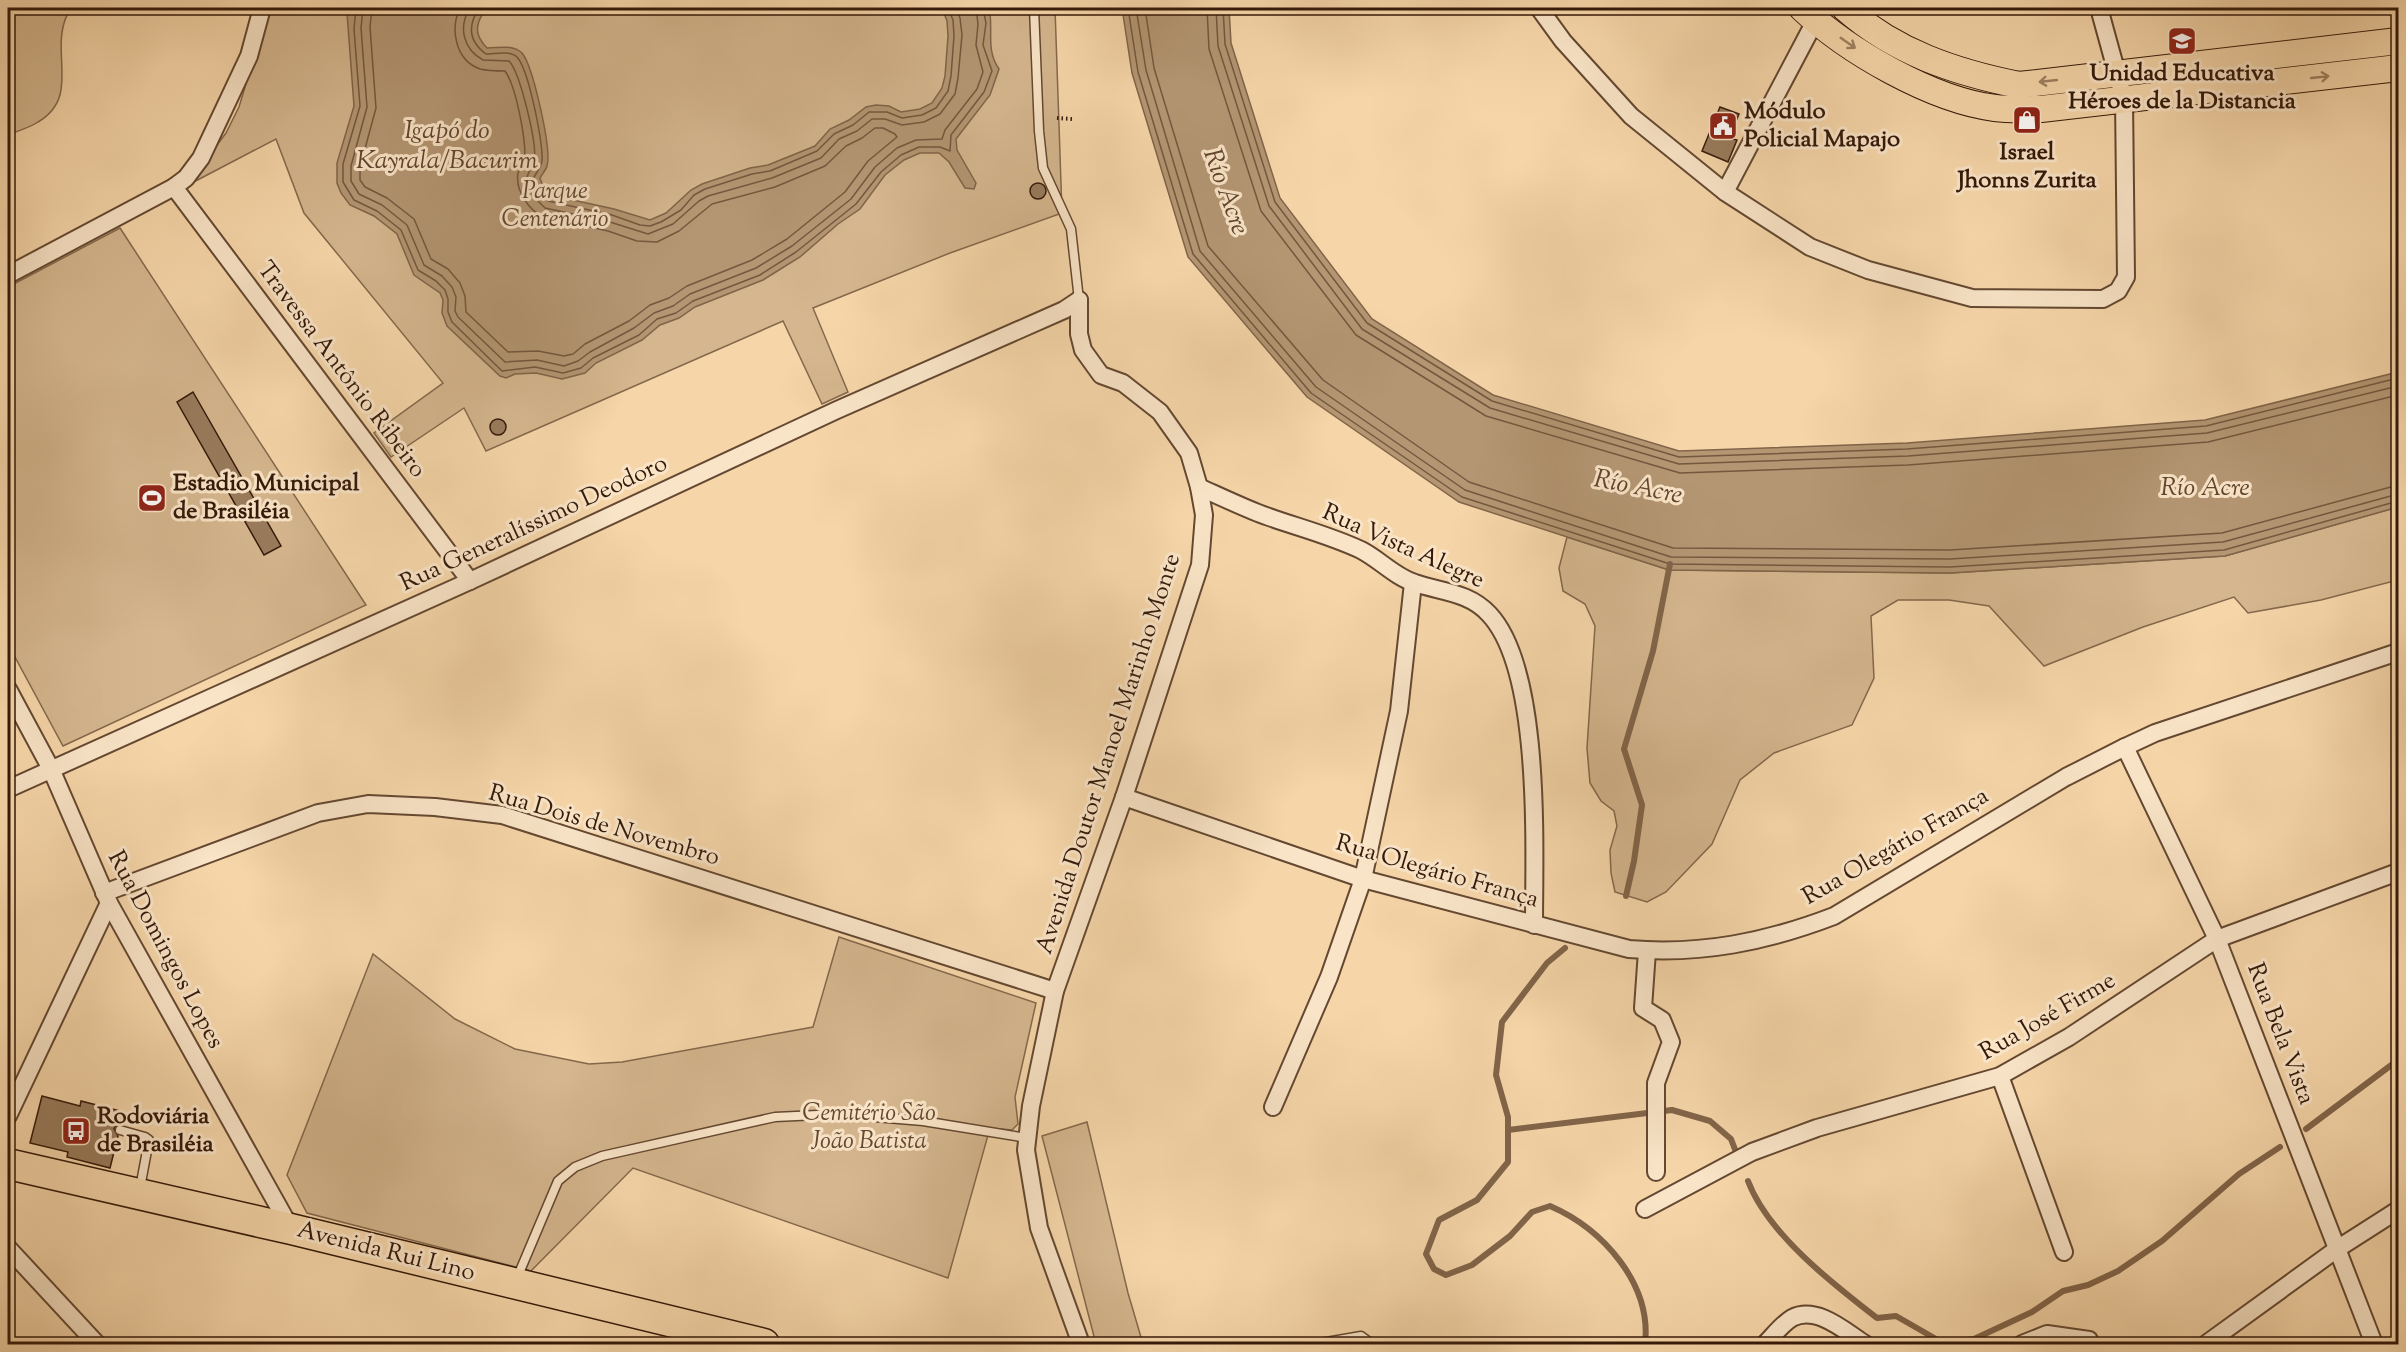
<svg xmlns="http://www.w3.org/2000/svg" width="2406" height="1352" viewBox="0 0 2406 1352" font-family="'Sorts Mill Goudy',serif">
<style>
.green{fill:#d5b68e;stroke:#84684c;stroke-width:1.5}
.water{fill:#b49673;stroke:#816449;stroke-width:1.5}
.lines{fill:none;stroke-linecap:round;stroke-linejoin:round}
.shore{stroke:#74583e;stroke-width:1.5}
.stream{stroke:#816449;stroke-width:6}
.building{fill:#997b5c;stroke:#341909;stroke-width:1.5}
.lane-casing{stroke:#644831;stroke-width:11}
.street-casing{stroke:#644831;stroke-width:20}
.primary-casing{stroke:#341909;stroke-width:28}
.highway-casing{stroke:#341909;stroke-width:33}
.path{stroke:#341909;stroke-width:4;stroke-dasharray:1.5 3;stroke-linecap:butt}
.lane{stroke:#f9e4c7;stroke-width:8}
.street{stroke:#f9e4c7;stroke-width:16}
.primary{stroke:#f6d6a9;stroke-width:26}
.highway{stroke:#f6d6a9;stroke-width:30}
.oneway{stroke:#9f8161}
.labels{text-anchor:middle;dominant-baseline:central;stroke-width:6;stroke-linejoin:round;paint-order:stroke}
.poi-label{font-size:24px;font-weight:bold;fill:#341909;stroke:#f9e4c7;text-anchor:start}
.park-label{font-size:24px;font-style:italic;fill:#644831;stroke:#f9e4c7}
.street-label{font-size:24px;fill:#341909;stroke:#f9e4c7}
.water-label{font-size:26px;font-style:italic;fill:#61452e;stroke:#f9e4c7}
</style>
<rect width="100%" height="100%" fill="#f6d6a9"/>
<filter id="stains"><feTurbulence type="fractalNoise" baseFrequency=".00333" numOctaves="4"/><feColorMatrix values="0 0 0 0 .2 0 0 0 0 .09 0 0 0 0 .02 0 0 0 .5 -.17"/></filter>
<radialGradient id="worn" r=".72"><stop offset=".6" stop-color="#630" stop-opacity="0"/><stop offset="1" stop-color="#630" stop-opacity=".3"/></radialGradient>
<g class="green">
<path d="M8,8H71C45,47 84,95 38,122C29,128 17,131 8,135Z"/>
<polygon points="269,8 1055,8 1062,213 950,253 813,308 848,392 822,404 783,321 486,451 464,408 391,457 374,433 443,383 304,213 276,139 186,186 226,133 239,107"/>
<polygon points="120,228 366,605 63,746 8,644 8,287"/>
<polygon points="2398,507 2398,580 2321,600 2248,613 2234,597 2143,627 2044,666 1989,606 1949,600 1898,600 1871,616 1874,678 1852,725 1774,753 1740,780 1712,844 1666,892 1647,902 1615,892 1611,873 1610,850 1617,826 1614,811 1601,801 1590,783 1587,748 1595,626 1585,604 1563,591 1559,568 1567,537 1669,570 1950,573 2225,556"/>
<polygon points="839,937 1036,1003 1015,1097 1018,1124 1012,1130 990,1128 948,1278 633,1168 531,1271 307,1213 287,1175 373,954 455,1019 515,1049 589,1064 622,1062 813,1027"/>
<polygon points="1087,1122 1128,1293 1143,1344 1096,1344 1042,1136"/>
</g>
<g class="water">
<path d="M351,8H486C476,23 473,34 487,48C499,48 513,44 522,53C533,66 552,150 547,166C546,170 542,174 540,178L544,189L550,195L614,209L650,220L666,213L691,190L702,184L750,168L768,165L815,146L830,129L849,120L866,107L876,105L889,106L901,112L920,109L932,103L942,88L945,76L948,36L947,21L942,8H989C994,29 985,49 999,69L990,95L956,139L957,150L976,183L974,189L965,188L949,162L939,153H920L904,160L885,175L860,209L838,224L800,257L779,270L763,280L695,307L679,318L660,325L642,340L596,363L585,373L562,379L536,373L515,374L506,378L500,376L447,326L442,313L443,300L440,293L414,275L397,234L374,216L350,205L341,193L337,183V163L354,106L347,13Z"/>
<polygon points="1122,8 1229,8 1231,43 1280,198 1372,319 1493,395 1679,451 1907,443 2205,420 2398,372 2398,507 2225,556 1950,573 1669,570 1459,502 1307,397 1188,257 1132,73"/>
</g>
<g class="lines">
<g class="shore">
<polyline points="356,8 354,29 360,106 343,164 343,182 354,200 377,211 401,230 418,270 436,281 445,290 448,299 448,312 452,322 502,371 535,367 563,373 581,368 593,358 639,335 657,319 676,313 693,301 760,275 796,252 856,204 881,172 901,155 919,147 940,147 950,151 951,135 984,92 992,71 983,45 986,23 983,8"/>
<polyline points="363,8 361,28 367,107 351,166 351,181 359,194 382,205 407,225 424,265 442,276 452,287 456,297 455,311 458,317 505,362 537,360 564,366 578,361 590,352 634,328 654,313 673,306 690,294 756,268 792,246 851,199 875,167 897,148 916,140 942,139 945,130 977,89 983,72 976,45 978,24 976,8"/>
<path d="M372,8L370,27L376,108L360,167V180L365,187L387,198L414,219L431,259L448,269L460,283L465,296L466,312L508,352L538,351L564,356L573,354L585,344L629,321L650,305L669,298L687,286L752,260L787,239L845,192L868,161L897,137L895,134L883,128H875L862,138L846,146L825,166L775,187L712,204L679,231L657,242L637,241L608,231L545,217C529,212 515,190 518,173C520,167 525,162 525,156C525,136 516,86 505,71C497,71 488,71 480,69C455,60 450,29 460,8"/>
<path d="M470,8C458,27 463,49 483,60L509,61C520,72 538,146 534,161C532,167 528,172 527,178L533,196L545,208L610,222L648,234L673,224L699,201L708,196L772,178L821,158L839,139L857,131L872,119H885L902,125L924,122L940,114L955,94L958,78L962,35L960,18L956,8"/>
<path d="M479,8C468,25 468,41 486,54C495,54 510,50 517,57C529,70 543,143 542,161C541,167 537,172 534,177L539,192L548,201L612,215L640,225L650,226L661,222L681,210L694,195L705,189L752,174L770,171L817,151L834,134L853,125L869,112H887L902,118L922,115L936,108L948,91L951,76L954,36L953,20L948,8"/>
<polyline points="1128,8 1138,72 1193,254 1311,393 1462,497 1670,564 1950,567 2224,550 2398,501"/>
<polyline points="1136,8 1146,70 1200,251 1316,387 1465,490 1671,557 1950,559 2223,542 2398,494"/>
<polyline points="1145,8 1154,68 1208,246 1323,380 1469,482 1673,548 1950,550 2222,533 2398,485"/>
<polyline points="1207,8 1209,49 1261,211 1356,335 1486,416 1680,473 1908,465 2208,442 2398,395"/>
<polyline points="1216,8 1218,46 1269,206 1362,329 1490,408 1679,464 1908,456 2207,433 2398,386"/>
<polyline points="1223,8 1225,44 1275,202 1367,323 1492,401 1679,457 1907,449 2206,426 2398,378"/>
</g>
<g class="stream">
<polyline points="1626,896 1634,861 1642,805 1624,749 1653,651 1670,564"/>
<path d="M1565,948L1547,963L1502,1022L1496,1075L1508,1117V1162L1477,1200L1439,1220L1426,1254L1434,1269L1446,1275L1472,1265L1510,1236L1532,1212L1550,1206C1603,1229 1652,1284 1645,1344"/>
<polyline points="2306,1129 2398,1060"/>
<polyline points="1508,1130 1672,1110 1710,1121 1731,1139 1736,1152"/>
<path d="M1748,1181C1768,1234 1833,1284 1877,1318L1896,1316L1943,1343L1974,1339L2032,1312L2063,1291L2088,1285L2118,1271L2162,1241L2239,1174L2280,1147"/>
</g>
</g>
<g class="building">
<polygon points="1720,107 1739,114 1729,138 1737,140 1728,162 1702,151"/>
<circle cx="1038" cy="191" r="8"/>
<polygon points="193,392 281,546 264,555 177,402"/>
<circle cx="498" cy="427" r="8"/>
<polygon points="42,1096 80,1106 81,1101 124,1112 121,1124 116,1125 114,1129 118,1136 110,1168 67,1157 68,1152 30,1143"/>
</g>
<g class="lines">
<g class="lane-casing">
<g id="lane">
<polyline points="1034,8 1039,131 1043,168 1071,229 1079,300"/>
<polyline points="120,1130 145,1137 149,1140 140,1188"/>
<polyline points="517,1278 558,1181 575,1167 602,1156 775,1117 839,1114 923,1121 1027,1138"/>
<polyline points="1315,1344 1361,1336 1372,1344"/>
</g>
</g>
<g class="street-casing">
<g id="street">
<polyline points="1539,8 1563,41 1631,116 1725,192 1810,247 1868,270 1972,298 2103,299 2118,291 2126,277 2124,99 2099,8"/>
<polyline points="174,187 470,581"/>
<polyline points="1725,192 1822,8"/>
<polyline points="8,275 174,187 186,178 201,158 249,56 262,8"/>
<polyline points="1079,300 1079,334 1083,350 1101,375 1123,383 1160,412 1189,453 1199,487 1204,515 1200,565 1124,797 1055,991 1031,1106 1026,1150 1039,1228 1081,1344"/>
<path d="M1199,487C1219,496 1238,505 1258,513C1292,526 1327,534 1361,550C1379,559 1395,577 1415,583C1441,592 1469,592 1489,614C1542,670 1534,849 1534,925"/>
<polyline points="8,689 51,769 109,903 291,1229"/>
<polyline points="2125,747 2217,939 2374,1344"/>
<polyline points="8,789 470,581 837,410 1064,310 1079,300"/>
<path d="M1124,797L1363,879L1629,949C1701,955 1766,942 1834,916L2066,777L2125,747L2155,733L2398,652"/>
<polyline points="104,893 318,813 368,804 435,807 502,815 1055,991"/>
<polyline points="1647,951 1643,1008 1662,1020 1671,1042 1656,1083 1656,1172"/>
<polyline points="2000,1076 2064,1252"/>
<polyline points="1273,1107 1329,977 1363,879 1399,711 1413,583"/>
<polyline points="8,1116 109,903"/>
<polyline points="1645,1209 1752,1152 1817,1128 2000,1076 2069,1037 2217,939 2398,872"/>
<polyline points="8,1248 97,1344"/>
<path d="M1765,1344C1773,1336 1782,1324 1792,1318C1817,1305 1846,1332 1865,1344"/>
<polyline points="2022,1344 2047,1334 2089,1340 2091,1344"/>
<polyline points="2206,1344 2337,1249 2398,1210"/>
</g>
</g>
<g class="primary-casing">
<g id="primary">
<path d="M1802,8C1847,51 1932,100 1995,108C2010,110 2026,109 2041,109L2398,68"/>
<path d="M1845,8C1895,52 1954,72 2019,85L2398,41"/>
</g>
</g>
<g class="highway-casing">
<polyline id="highway" points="8,1164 291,1229 764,1344"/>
</g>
<polyline class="path" points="1057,118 1072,119"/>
<use href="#lane" class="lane"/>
<use href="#street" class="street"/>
<use href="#primary" class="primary"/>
<use href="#highway" class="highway"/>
</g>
<defs><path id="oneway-shaft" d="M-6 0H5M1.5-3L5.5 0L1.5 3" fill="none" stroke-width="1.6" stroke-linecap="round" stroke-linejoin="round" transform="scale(1.5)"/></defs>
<g class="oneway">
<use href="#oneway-shaft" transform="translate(1848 43) rotate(35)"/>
<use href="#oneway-shaft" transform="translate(2320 77) rotate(-6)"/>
<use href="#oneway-shaft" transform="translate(2048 81) rotate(174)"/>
</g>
<defs>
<g id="school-square" transform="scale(1.5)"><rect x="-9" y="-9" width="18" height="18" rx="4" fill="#8f2418" stroke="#f9e4c7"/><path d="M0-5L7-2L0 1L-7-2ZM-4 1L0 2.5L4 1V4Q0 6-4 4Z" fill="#fff"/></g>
<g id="shop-square" transform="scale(1.5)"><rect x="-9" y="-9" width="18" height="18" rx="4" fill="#8f2418" stroke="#f9e4c7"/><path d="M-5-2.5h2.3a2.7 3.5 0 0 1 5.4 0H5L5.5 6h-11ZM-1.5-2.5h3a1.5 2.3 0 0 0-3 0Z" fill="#fff"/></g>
<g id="civic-square" transform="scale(1.5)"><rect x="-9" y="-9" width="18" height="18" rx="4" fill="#8f2418" stroke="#f9e4c7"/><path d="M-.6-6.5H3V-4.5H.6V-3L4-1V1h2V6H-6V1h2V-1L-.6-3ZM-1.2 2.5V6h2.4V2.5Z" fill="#fff"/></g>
<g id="stadium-square" transform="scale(1.5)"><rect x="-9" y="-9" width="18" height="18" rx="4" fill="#8f2418" stroke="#f9e4c7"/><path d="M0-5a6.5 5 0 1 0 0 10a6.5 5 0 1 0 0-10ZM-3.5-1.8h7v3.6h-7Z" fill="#fff"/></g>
<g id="bus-square" transform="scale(1.5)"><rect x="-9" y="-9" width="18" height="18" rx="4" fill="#8f2418" stroke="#f9e4c7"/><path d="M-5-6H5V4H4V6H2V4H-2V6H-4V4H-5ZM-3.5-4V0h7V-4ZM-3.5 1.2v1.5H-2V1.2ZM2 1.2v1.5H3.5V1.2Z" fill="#fff"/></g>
</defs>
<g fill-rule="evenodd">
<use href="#school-square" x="2182" y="41"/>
<use href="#shop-square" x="2027" y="120"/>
<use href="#civic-square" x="1723" y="126"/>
<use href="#stadium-square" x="152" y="498"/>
<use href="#bus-square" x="76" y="1131"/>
</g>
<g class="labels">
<g class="poi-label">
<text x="2182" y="74" text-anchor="middle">Unidad Educativa<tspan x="2182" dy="28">Héroes de la Distancia</tspan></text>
<text x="1744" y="112">Módulo<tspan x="1744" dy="28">Policial Mapajo</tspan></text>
<text x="2027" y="153" text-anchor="middle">Israel<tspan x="2027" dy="28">Jhonns Zurita</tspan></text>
<text x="173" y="484">Estadio Municipal<tspan x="173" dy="28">de Brasiléia</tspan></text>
<text x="97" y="1117">Rodoviária<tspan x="97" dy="28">de Brasiléia</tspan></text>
</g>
<g class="park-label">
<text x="555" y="192">Parque<tspan x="555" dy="28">Centenário</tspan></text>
<text x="869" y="1114">Cemitério São<tspan x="869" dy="28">João Batista</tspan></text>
</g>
<g class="street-label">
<text transform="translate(341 370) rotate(53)">Travessa Antônio Ribeiro</text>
<text transform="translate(534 524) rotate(-25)">Rua Generalíssimo Deodoro</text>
<text transform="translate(1403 547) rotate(24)">Rua Vista Alegre</text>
<text transform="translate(1109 754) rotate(-72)">Avenida Doutor Manoel Marinho Monte</text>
<text transform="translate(604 826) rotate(16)">Rua Dois de Novembro</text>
<text transform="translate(1896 847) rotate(-30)">Rua Olegário França</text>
<text transform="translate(1437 872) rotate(16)">Rua Olegário França</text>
<text transform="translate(165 950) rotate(62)">Rua Domingos Lopes</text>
<text transform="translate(2048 1017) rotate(-30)">Rua José Firme</text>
<text transform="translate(2280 1034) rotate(69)">Rua Bela Vista</text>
<text transform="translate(386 1252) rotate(14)">Avenida Rui Lino</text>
</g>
<g class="water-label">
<text x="447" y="131">Igapó do<tspan x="447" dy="30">Kayrala/Bacurim</tspan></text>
<text transform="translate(1225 192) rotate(70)">Río Acre</text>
<text transform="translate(1638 488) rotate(11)">Río Acre</text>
<text x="2205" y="488">Río Acre</text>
</g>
</g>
<rect width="2406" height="1352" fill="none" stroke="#f6d6a9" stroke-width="30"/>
<rect x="9" y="9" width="2388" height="1334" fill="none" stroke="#341909" stroke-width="3"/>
<rect x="15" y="15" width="2376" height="1322" fill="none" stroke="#341909" stroke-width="1.5"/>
<rect width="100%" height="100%" filter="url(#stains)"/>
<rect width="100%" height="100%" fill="url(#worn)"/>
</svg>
